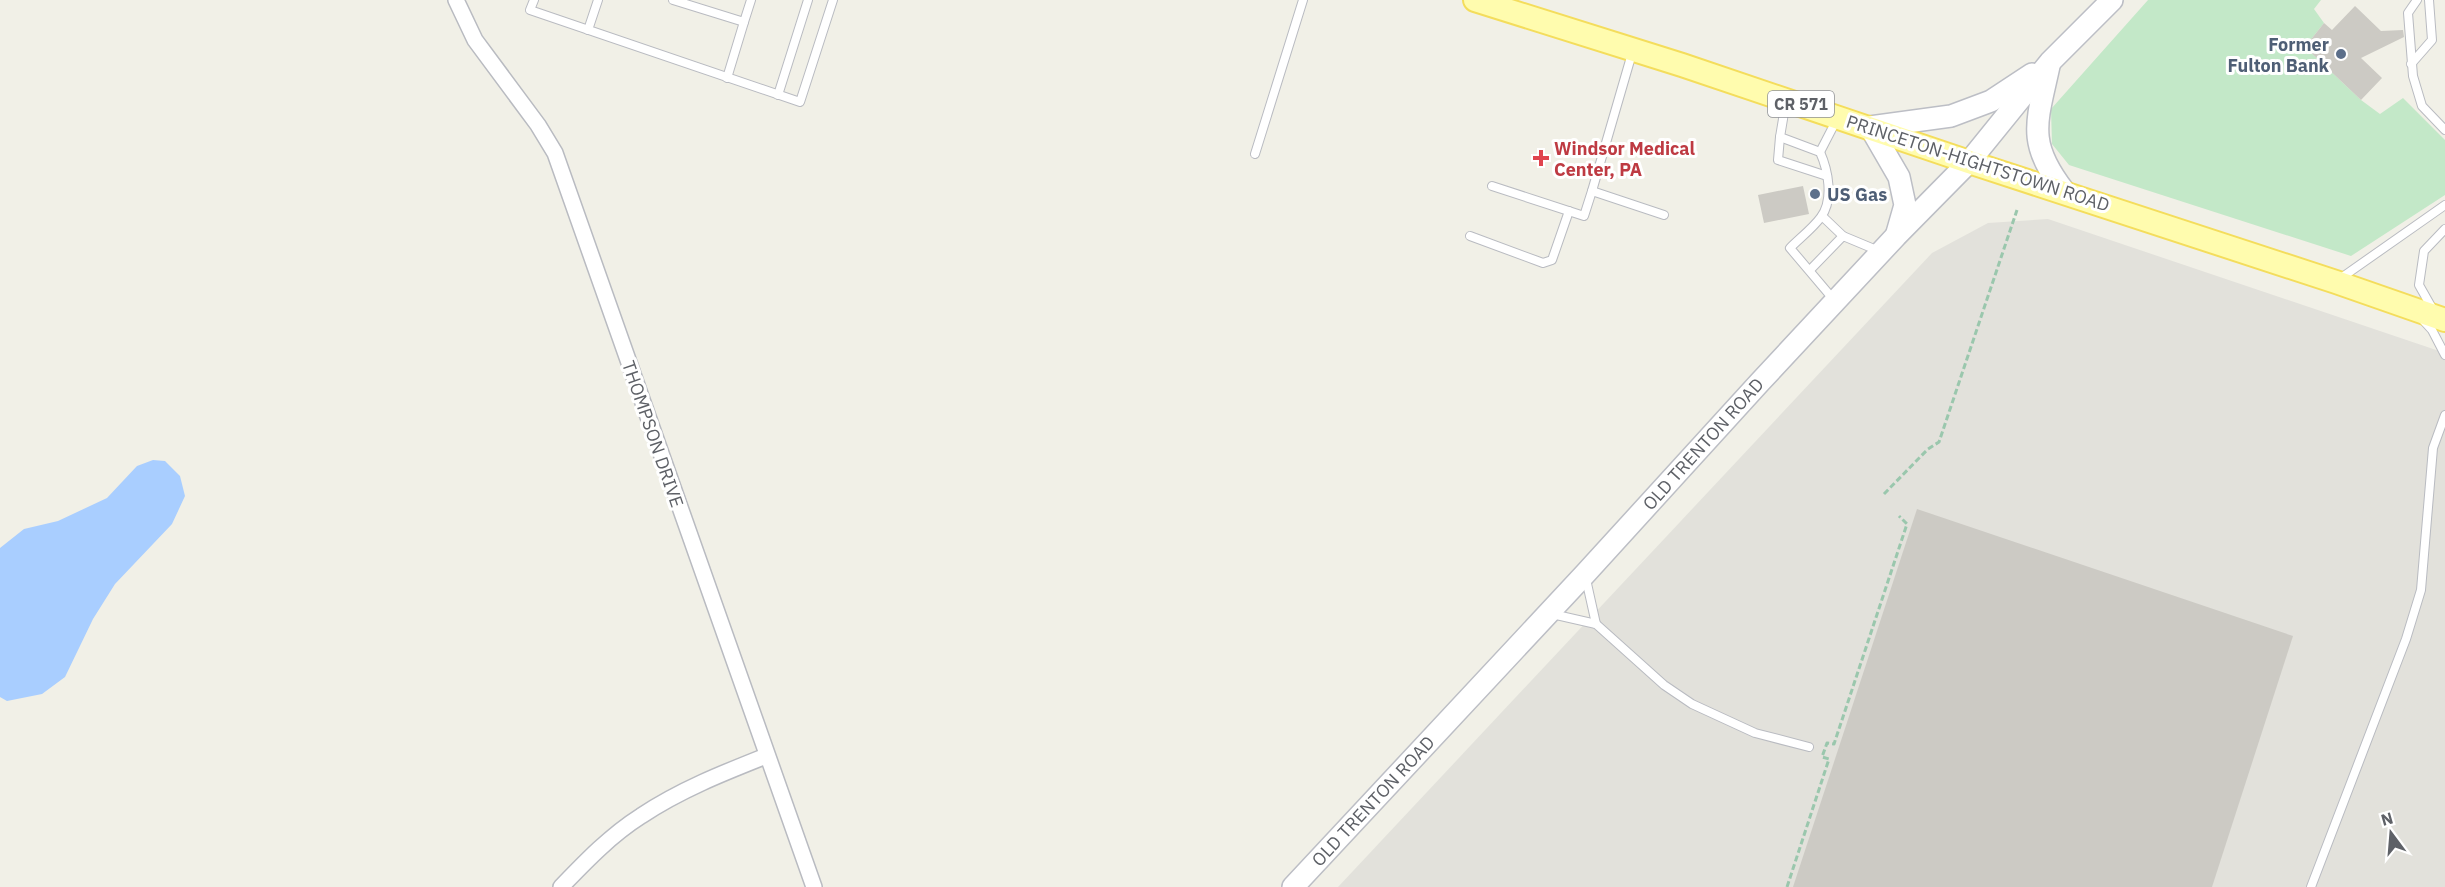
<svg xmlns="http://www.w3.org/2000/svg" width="2445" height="887" viewBox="0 0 2445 887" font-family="'IBM Plex Sans',sans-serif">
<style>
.industrial{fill:#e2e1db}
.green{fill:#c3e8c8}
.water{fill:#a9ceff}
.building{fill:#cccac4}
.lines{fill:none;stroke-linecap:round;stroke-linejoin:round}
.lane-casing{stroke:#b9bbc1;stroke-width:10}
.street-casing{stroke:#b9bbc1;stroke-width:18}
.secondary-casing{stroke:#bcbec5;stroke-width:24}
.primary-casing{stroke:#f4dd5c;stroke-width:26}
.path{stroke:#9ac7ad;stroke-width:3;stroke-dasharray:6 3;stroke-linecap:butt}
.lane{stroke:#fff;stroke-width:8}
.street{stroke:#fff;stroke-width:15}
.secondary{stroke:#fff;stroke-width:21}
.primary{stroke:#fffcae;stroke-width:22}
.service-dot{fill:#5c6f8a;stroke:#fff;stroke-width:2}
.health-dot{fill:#e0444e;stroke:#fff;stroke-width:2}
.labels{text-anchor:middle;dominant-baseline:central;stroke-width:6;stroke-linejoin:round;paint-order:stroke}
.shield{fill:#fff;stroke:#8e9095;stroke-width:1.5}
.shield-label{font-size:16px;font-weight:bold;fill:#5e6167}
.service-label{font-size:18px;font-weight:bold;fill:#4e5e75;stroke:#fff;text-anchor:end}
.health-label{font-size:18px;font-weight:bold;fill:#be3a42;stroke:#fff;text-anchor:start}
.street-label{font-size:18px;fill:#5e6167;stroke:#fff}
</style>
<rect width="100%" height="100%" fill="#f1f0e7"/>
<polygon class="industrial" points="2048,219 2445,353 2445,887 1338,887 1932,253 1988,223"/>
<polygon class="green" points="2148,0 2321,0 2314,9 2324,23 2305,47 2361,100 2380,114 2403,98 2445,140 2445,195 2351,256 2069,165 2052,144 2051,109"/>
<polygon class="water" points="153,460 165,461 180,476 185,496 172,524 115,584 93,619 65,677 42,694 7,701 0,697 0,548 24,529 58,521 107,498 137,466"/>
<g class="building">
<polygon points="2355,6 2381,31 2403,30 2404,37 2361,58 2382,78 2361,100 2305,47 2324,23 2332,30"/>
<polygon points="1803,186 1809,214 1764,223 1758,195"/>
<polygon points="1917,509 2293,636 2212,887 1793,887"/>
</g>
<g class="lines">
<g class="lane-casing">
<g id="lane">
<polyline points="534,0 530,10 800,102 833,0"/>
<polyline points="673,0 744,22 751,0"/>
<polyline points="2417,0 2408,13 2413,76 2422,106 2445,130"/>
<polyline points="588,30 598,0"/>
<polyline points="1633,50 1592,191 1664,215"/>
<polyline points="2411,64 2432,40 2429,0"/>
<polyline points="727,78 744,22"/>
<polyline points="778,95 808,0"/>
<path d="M1786,101L1780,137L1820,152C1828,170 1834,199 1821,217C1813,228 1800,238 1790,248L1834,300"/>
<polyline points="1780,137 1778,160 1827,176"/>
<polyline points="1820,152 1836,121"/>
<polyline points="1255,154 1303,0"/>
<polyline points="1492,186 1584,216 1592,191"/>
<polyline points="1822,216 1843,236"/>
<polyline points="1470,236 1543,263 1552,260 1569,211"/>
<polyline points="1810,270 1843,236 1879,251"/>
<polyline points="2341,278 2445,205"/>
<polyline points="2432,308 2419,285 2424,251 2445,229"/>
<polyline points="2422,319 2432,330 2445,355"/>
<polyline points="1586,579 1596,624"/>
<polyline points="1552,614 1596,624 1664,685 1692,704 1755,733 1809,747"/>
<polyline points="2311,887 2406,639 2421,590 2433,448 2445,415"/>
</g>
</g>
<g class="street-casing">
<g id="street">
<polyline points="456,0 475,40 538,125 555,153 814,887"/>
<path d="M561,887C586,861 611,835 641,816C680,790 723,773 766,756"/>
</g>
</g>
<g class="secondary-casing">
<g id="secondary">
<path d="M2049,66C2037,122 2026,142 2064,191"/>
<polyline points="1897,233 1905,205 1899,177 1870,127 1951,116 1991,101 2032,74"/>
<polyline points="1293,887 1585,574 1760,382 1896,236 1969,162 2050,62 2112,0"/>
</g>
</g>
<g class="primary-casing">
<polyline id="primary" points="1475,0 1682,65 1969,162 2336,282 2445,320"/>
</g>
<g class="path">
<polyline points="1884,494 1928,449 1939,442 2017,210"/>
<polyline points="1787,887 1829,759 1822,757 1827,743 1834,744 1907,524 1899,516"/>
</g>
<use href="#lane" class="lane"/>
<use href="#street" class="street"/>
<use href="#secondary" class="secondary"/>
<use href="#primary" class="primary"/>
</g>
<g class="service-dot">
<circle cx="2341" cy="54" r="6"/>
<circle cx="1815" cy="194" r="6"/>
</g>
<path class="health-dot" d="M1538 149h6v6h6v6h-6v6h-6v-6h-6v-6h6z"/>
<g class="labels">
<rect class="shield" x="1768" y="91" width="66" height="26" rx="4.5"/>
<g class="shield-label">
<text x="1801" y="104">CR 571</text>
</g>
<g class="service-label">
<text x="2329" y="44">Former<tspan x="2329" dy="21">Fulton Bank</tspan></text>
<text x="1827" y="194" text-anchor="start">US Gas</text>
</g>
<g class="health-label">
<text x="1554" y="148">Windsor Medical<tspan x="1554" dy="21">Center, PA</tspan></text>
</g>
<g class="street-label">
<text transform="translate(1978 163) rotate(18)">PRINCETON-HIGHTSTOWN ROAD</text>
<text transform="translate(653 434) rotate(71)">THOMPSON DRIVE</text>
<text transform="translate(1703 444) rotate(-48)">OLD TRENTON ROAD</text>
<text transform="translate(1373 801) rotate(-47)">OLD TRENTON ROAD</text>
</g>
</g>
<g transform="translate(2391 833) rotate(344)" stroke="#ffffff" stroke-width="4.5" paint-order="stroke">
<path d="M0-4.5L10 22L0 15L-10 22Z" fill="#5e6167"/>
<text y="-9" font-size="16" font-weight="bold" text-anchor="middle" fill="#5e6167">N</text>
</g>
</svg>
